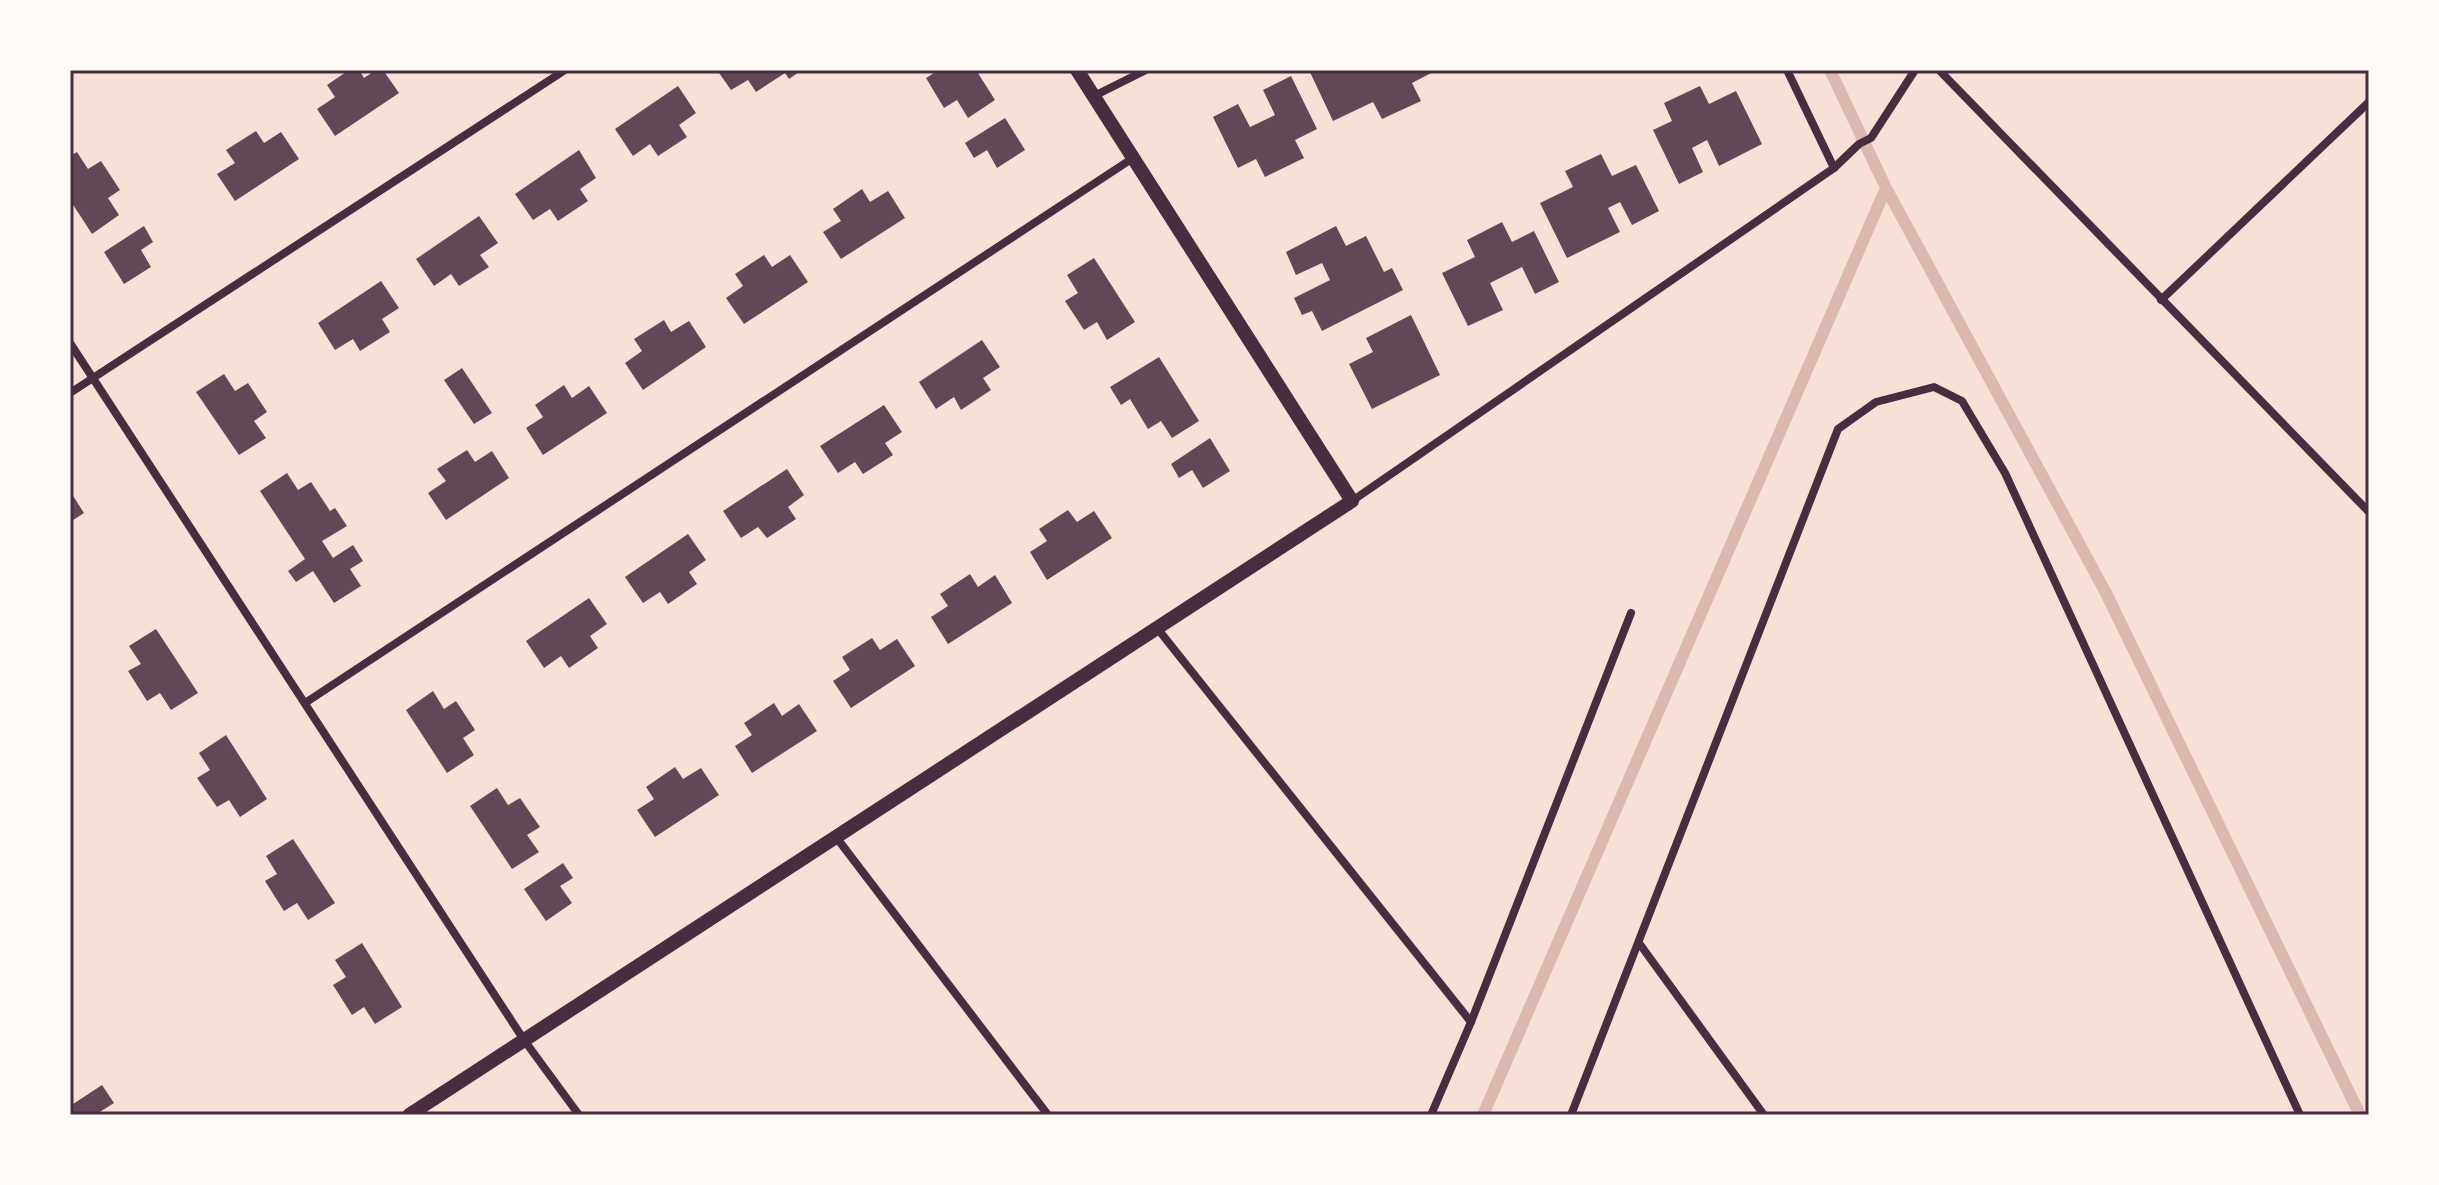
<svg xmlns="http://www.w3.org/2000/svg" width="2439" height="1185" viewBox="0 0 2439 1185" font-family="Cabin,sans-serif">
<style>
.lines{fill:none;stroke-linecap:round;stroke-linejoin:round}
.stream{stroke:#dcb8b0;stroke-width:12}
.building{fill:#644757}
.minor{stroke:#4a2c40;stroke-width:8}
.tertiary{stroke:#4a2c40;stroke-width:14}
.neatline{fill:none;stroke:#4a2c40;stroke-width:3}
</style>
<rect width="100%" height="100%" fill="#f7e1d7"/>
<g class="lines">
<g class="stream">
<polyline points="1830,70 1886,188 2106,593 2360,1115"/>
<polyline points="1483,1115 1886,188"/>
</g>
</g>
<g class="building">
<polygon points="349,70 359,70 364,78 376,70 383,70 399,93 335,136 317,109 335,97 327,85"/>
<polygon points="717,70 802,70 789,79 785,73 756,92 748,80 731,90"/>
<polygon points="939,70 976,70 995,100 968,118 957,100 944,108 926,78"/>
<polygon points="1309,70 1437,70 1412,83 1421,101 1382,119 1373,102 1333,121"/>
<polygon points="1291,76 1317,129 1295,140 1304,158 1265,177 1256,159 1238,168 1213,117 1238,104 1250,127 1275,115 1263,90"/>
<polygon points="678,86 696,113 679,125 687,137 658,156 650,144 633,156 615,129"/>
<polygon points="1700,86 1709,104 1736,91 1762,144 1719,166 1707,140 1692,148 1703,172 1679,184 1653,130 1672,121 1664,103"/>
<polygon points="1005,118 1025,150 997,168 987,150 974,158 965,143"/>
<polygon points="256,131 264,143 281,132 299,159 235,201 217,174 235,163 226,150"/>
<polygon points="579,150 596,178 580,189 588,201 558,221 550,209 533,220 515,194"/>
<polygon points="77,152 88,169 101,161 120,190 108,198 119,215 92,234 70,200 70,156"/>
<polygon points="1601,154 1612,176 1636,165 1659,211 1632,225 1620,202 1608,208 1620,232 1567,258 1540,203 1573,187 1565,171"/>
<polygon points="862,189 870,202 888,191 905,218 841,259 823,232 841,221 833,209"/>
<polygon points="479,216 498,243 480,255 489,267 459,286 451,274 434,286 416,259"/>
<polygon points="1502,222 1512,242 1534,231 1559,282 1535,294 1522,267 1490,283 1503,310 1468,326 1442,273 1475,257 1467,240"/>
<polygon points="144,226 153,242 141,250 151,267 124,284 104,252"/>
<polygon points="1336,226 1346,246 1366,236 1384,272 1392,268 1403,290 1322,331 1312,311 1302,315 1294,298 1330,280 1322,263 1296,275 1286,252"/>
<polygon points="764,255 772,267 790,255 808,282 744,324 726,298 743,286 735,274"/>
<polygon points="1094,258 1135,322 1107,340 1097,322 1084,330 1065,301 1078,293 1067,275"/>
<polygon points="381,281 399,308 382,319 390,332 360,351 353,339 335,350 318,323"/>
<polygon points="1411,315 1440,375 1372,409 1349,364 1373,352 1366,338"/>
<polygon points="664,320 671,332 689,321 706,347 643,390 625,363 642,351 634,339"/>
<polygon points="982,340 1000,367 983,378 991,390 961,410 954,397 936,409 919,382"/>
<polygon points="1159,357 1199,421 1172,438 1161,421 1148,429 1130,399 1121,405 1110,387"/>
<polygon points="462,368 492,413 474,424 444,380"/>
<polygon points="224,374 235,391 248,383 267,412 254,421 266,438 239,455 196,392"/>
<polygon points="564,385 572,398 589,386 607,413 543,455 526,428 543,417 535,405"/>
<polygon points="884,405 902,432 885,443 893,455 863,474 855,462 838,473 820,446"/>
<polygon points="1210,438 1230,471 1203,488 1192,470 1179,478 1171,464"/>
<polygon points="467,450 475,462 492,451 509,478 446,520 428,493 446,481 437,469"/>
<polygon points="787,469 804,495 788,507 796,519 767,538 758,527 741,538 723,511"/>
<polygon points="287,473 298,490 311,482 330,511 335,508 347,526 322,541 333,558 353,545 363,561 350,569 361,586 334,603 313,571 296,582 288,571 305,559 260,491"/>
<polygon points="70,491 84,513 70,522"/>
<polygon points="1068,510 1077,522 1094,511 1112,538 1047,580 1030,552 1047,541 1039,529"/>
<polygon points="688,534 706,560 689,572 697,584 668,604 660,592 643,603 625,577"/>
<polygon points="970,574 978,587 995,575 1012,603 948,644 931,617 948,606 940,594"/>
<polygon points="589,598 607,624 590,636 598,648 569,668 561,656 544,668 526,641"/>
<polygon points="156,629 198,693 171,710 160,693 147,701 128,671 141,664 129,646"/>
<polygon points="872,638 880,650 897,639 915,666 851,708 833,681 850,670 842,657"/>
<polygon points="433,691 444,709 456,701 475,730 463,738 474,755 447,773 406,710"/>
<polygon points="774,703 782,716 799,704 817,731 752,773 735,746 752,735 744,723"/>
<polygon points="226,735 267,799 240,817 229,800 217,807 197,778 210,770 199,753"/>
<polygon points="675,767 683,779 701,768 719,795 655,837 637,810 654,799 646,787"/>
<polygon points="497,788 508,805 520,798 540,827 527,835 539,852 512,869 470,806"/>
<polygon points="293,839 335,903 308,920 297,903 284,911 265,881 277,874 266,856"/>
<polygon points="563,863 573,878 560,886 572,903 546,921 524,889"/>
<polygon points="362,943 402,1007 375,1024 364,1007 352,1015 333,985 346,977 335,960"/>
<polygon points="102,1085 114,1103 95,1115 73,1115 70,1106"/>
</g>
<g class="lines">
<g class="minor">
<polyline points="1787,70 1834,168"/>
<polyline points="1939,70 2369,512"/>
<polyline points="1094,96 1146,70"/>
<polyline points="2161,300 2369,102"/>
<polyline points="70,343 524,1040 579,1115"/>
<polyline points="70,393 565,70"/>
<polyline points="1352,501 1834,168 1859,144 1871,138 1915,70"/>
<polyline points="1157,628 1471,1022"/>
<polyline points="305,703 1133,158"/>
<polyline points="836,837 1048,1115"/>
<polyline points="1639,943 1764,1115"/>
<polyline points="1431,1115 1471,1022 1631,613"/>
<polyline points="1571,1115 1838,429 1876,402 1934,387 1962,401 2005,473 2300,1115"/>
</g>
<polyline class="tertiary" points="409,1115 1352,501 1077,70"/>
</g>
<rect width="2439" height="1185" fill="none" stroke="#fffaf5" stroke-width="144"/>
<rect x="72" y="72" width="2295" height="1041" class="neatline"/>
</svg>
